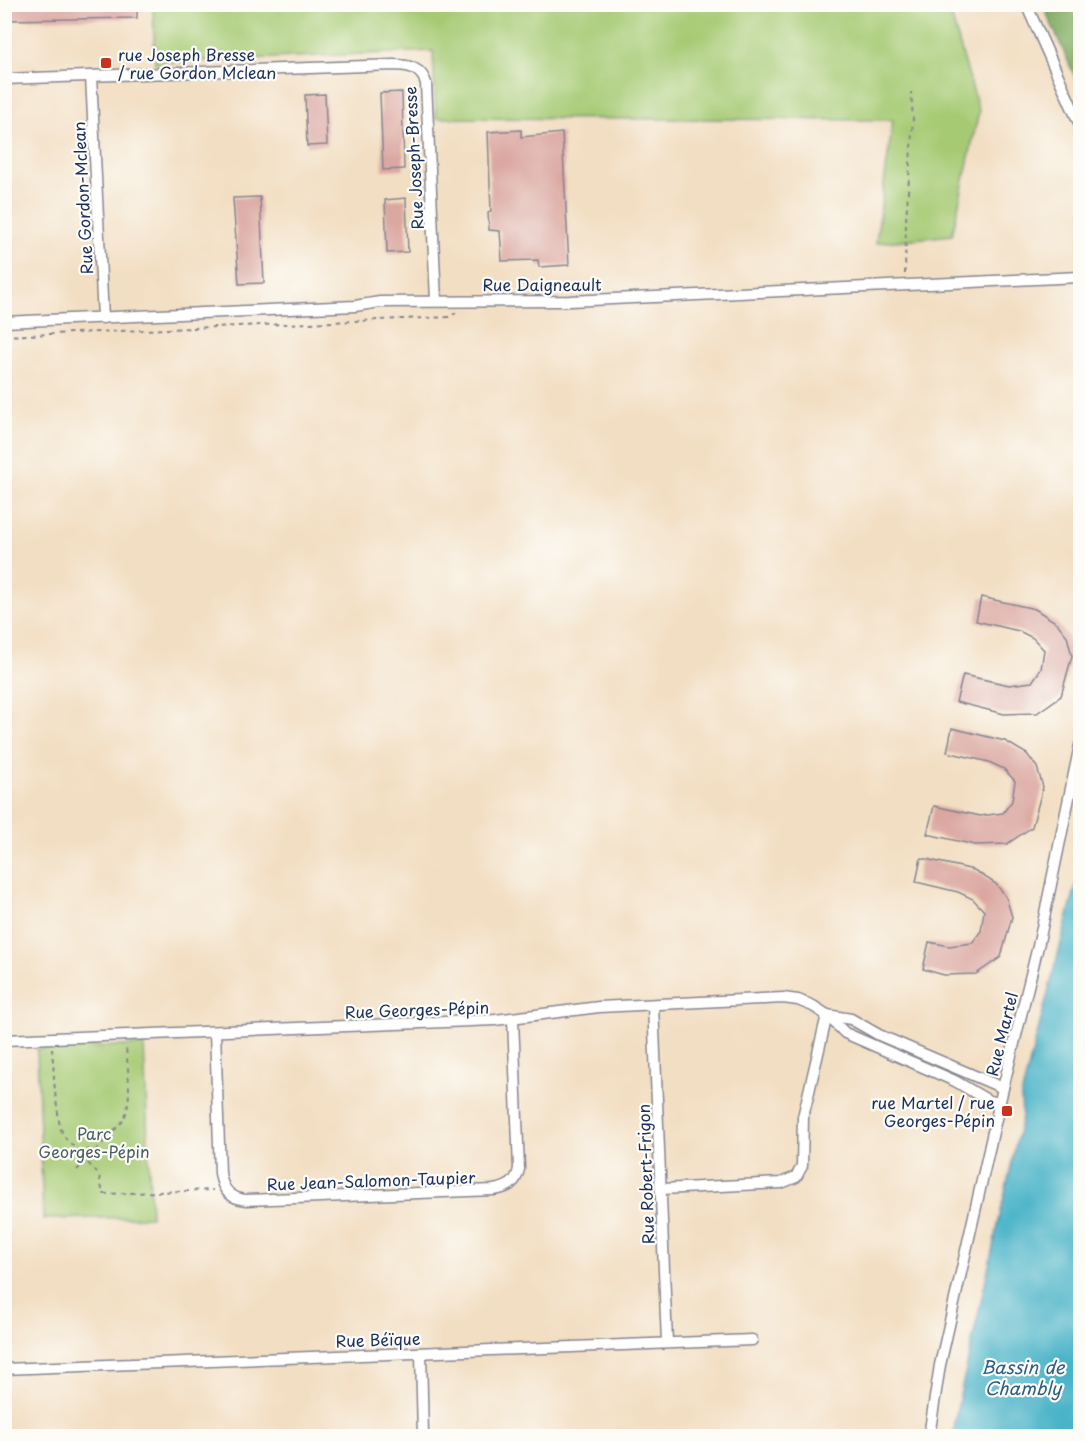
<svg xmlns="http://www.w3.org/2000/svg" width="1085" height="1441" viewBox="0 0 1085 1441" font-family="'Playpen Sans',sans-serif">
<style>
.green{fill:#a6ca73;stroke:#607c68;stroke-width:1.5}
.forest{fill:#84ae65;stroke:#506e62;stroke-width:1.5}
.water{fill:#49b3c8;stroke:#327193;stroke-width:1.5}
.building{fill:#dba7a1}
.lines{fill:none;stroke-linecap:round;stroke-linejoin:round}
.street-casing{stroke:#868690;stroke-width:13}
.path{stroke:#868690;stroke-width:2;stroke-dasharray:4.5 4.5;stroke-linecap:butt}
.street{stroke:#fff;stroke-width:10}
.poi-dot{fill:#c8321e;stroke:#fdfcf7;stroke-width:2}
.labels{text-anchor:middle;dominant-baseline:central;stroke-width:4.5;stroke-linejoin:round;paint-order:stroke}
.poi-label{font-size:16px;fill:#1b2f5e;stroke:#fdfcf7;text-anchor:start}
.street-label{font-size:16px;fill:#1b2f5e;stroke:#fdfcf7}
.park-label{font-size:16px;fill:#455e64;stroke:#fdfcf7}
.water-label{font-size:18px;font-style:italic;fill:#2b5d83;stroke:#fdfcf7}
</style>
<rect width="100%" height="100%" fill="#fdfcf7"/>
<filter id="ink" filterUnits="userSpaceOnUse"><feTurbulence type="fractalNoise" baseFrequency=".0167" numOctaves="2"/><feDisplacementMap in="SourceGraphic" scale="12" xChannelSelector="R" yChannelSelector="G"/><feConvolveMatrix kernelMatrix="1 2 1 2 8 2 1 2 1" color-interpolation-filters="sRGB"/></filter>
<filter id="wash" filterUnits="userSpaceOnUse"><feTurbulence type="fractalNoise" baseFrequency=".008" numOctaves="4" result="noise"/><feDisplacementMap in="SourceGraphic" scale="24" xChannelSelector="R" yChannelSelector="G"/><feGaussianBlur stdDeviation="1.35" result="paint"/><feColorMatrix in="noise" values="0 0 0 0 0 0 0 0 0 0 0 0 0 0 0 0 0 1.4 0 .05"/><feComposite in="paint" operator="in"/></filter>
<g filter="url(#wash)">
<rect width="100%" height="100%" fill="#f2dec2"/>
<g class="green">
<polygon points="153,5 948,5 979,111 952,235 876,243 893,120 436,118 433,51 155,63"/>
<polygon points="144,1045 151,1217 43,1219 37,1049"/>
</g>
<polygon class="forest" points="1043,5 1079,5 1080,88"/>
<polygon class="water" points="1080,870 1080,1436 953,1436 956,1414 1022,1116 1021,1096"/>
<g id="blocks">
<g class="building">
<polygon points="4,4 137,4 137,18 4,20"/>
<polygon points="402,92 404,169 383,170 380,93"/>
<polygon points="325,94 327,145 307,146 305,95"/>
<polygon points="521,130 521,137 562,133 569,265 539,267 538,260 502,261 500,231 489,230 488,212 491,211 488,132"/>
<polygon points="260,197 264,283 239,284 233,198"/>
<polygon points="406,198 408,252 387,253 385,200"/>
<polygon points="981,597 1035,609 1057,623 1067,636 1072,656 1061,696 1037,713 1004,714 956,702 963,675 1009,685 1032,682 1041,669 1044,650 1033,638 1019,631 976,621"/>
<polygon points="952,728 1005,741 1027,754 1037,767 1043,787 1032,827 1007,844 975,845 927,834 934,806 980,816 1003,813 1012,801 1015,781 1004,769 989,762 947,752"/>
<polygon points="921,858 974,870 996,884 1006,897 1012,917 1001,957 976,974 944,975 923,969 929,942 949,946 972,943 981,931 984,911 973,899 958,892 916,882"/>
</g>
</g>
</g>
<g filter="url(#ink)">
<use href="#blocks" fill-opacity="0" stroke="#868690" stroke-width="1.5"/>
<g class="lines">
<g class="street-casing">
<g id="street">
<polyline points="1026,4 1080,125"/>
<polyline points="91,76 103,318"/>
<path d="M4,79L394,65C409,65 421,68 426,83L436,300"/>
<polyline points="4,322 355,306 380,302 570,301 1080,277"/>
<polyline points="653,1005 667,1342"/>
<polyline points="827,1015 851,1019 879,1035 1003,1088"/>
<path d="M215,1032L220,1173C222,1189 230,1199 247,1200L493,1190C507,1188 516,1184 519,1169L513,1019"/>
<polyline points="4,1040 495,1020 599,1007 783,998 798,1000 813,1006 827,1015 845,1033 955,1081 989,1101 1000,1103"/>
<polyline points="662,1189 781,1183 796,1177 802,1166 803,1117 827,1015"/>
<polyline points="421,1353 423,1436"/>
<polyline points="4,1369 752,1340"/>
<polyline points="929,1436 940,1365 1003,1088 1039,942 1080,745"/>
</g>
</g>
<g class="path">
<polyline points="905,274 906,221 913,119 911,92"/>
<polyline points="4,336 449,317 456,313"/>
<polyline points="52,1048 55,1092 60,1128 66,1139 87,1159 89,1164 99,1175 103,1194 213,1190"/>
<polyline points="87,1159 88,1148"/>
<path d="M77,1170L122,1122C134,1104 127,1066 126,1045"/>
</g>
<use href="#street" class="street"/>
</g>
</g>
<g class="poi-dot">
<rect x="100" y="57" width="12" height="12" rx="3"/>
<rect x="1001" y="1105" width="12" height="12" rx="3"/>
</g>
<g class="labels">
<g class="poi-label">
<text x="118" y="54">rue Joseph Bresse<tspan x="118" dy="18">/ rue Gordon Mclean</tspan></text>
<text x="995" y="1102" text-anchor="end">rue Martel / rue<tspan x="995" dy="18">Georges-Pépin</tspan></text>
</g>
<g class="street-label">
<text transform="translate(413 158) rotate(-93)">Rue Joseph-Bresse</text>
<text transform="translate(82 198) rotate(-93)">Rue Gordon-Mclean</text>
<text x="542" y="284">Rue Daigneault</text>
<text transform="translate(417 1009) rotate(-2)">Rue Georges-Pépin</text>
<text transform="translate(1001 1034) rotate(-76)">Rue Martel</text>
<text transform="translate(645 1174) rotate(-92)">Rue Robert-Frigon</text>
<text transform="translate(371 1180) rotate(-2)">Rue Jean-Salomon-Taupier</text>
<text transform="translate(378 1339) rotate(-2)">Rue Béïque</text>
</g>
<g class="park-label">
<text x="94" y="1133">Parc<tspan x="94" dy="18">Georges-Pépin</tspan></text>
</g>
<g class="water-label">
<text x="1023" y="1366">Bassin de<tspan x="1023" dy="21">Chambly</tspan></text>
</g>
</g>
<rect width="1085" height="1441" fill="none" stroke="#fdfcf7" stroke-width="24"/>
</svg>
